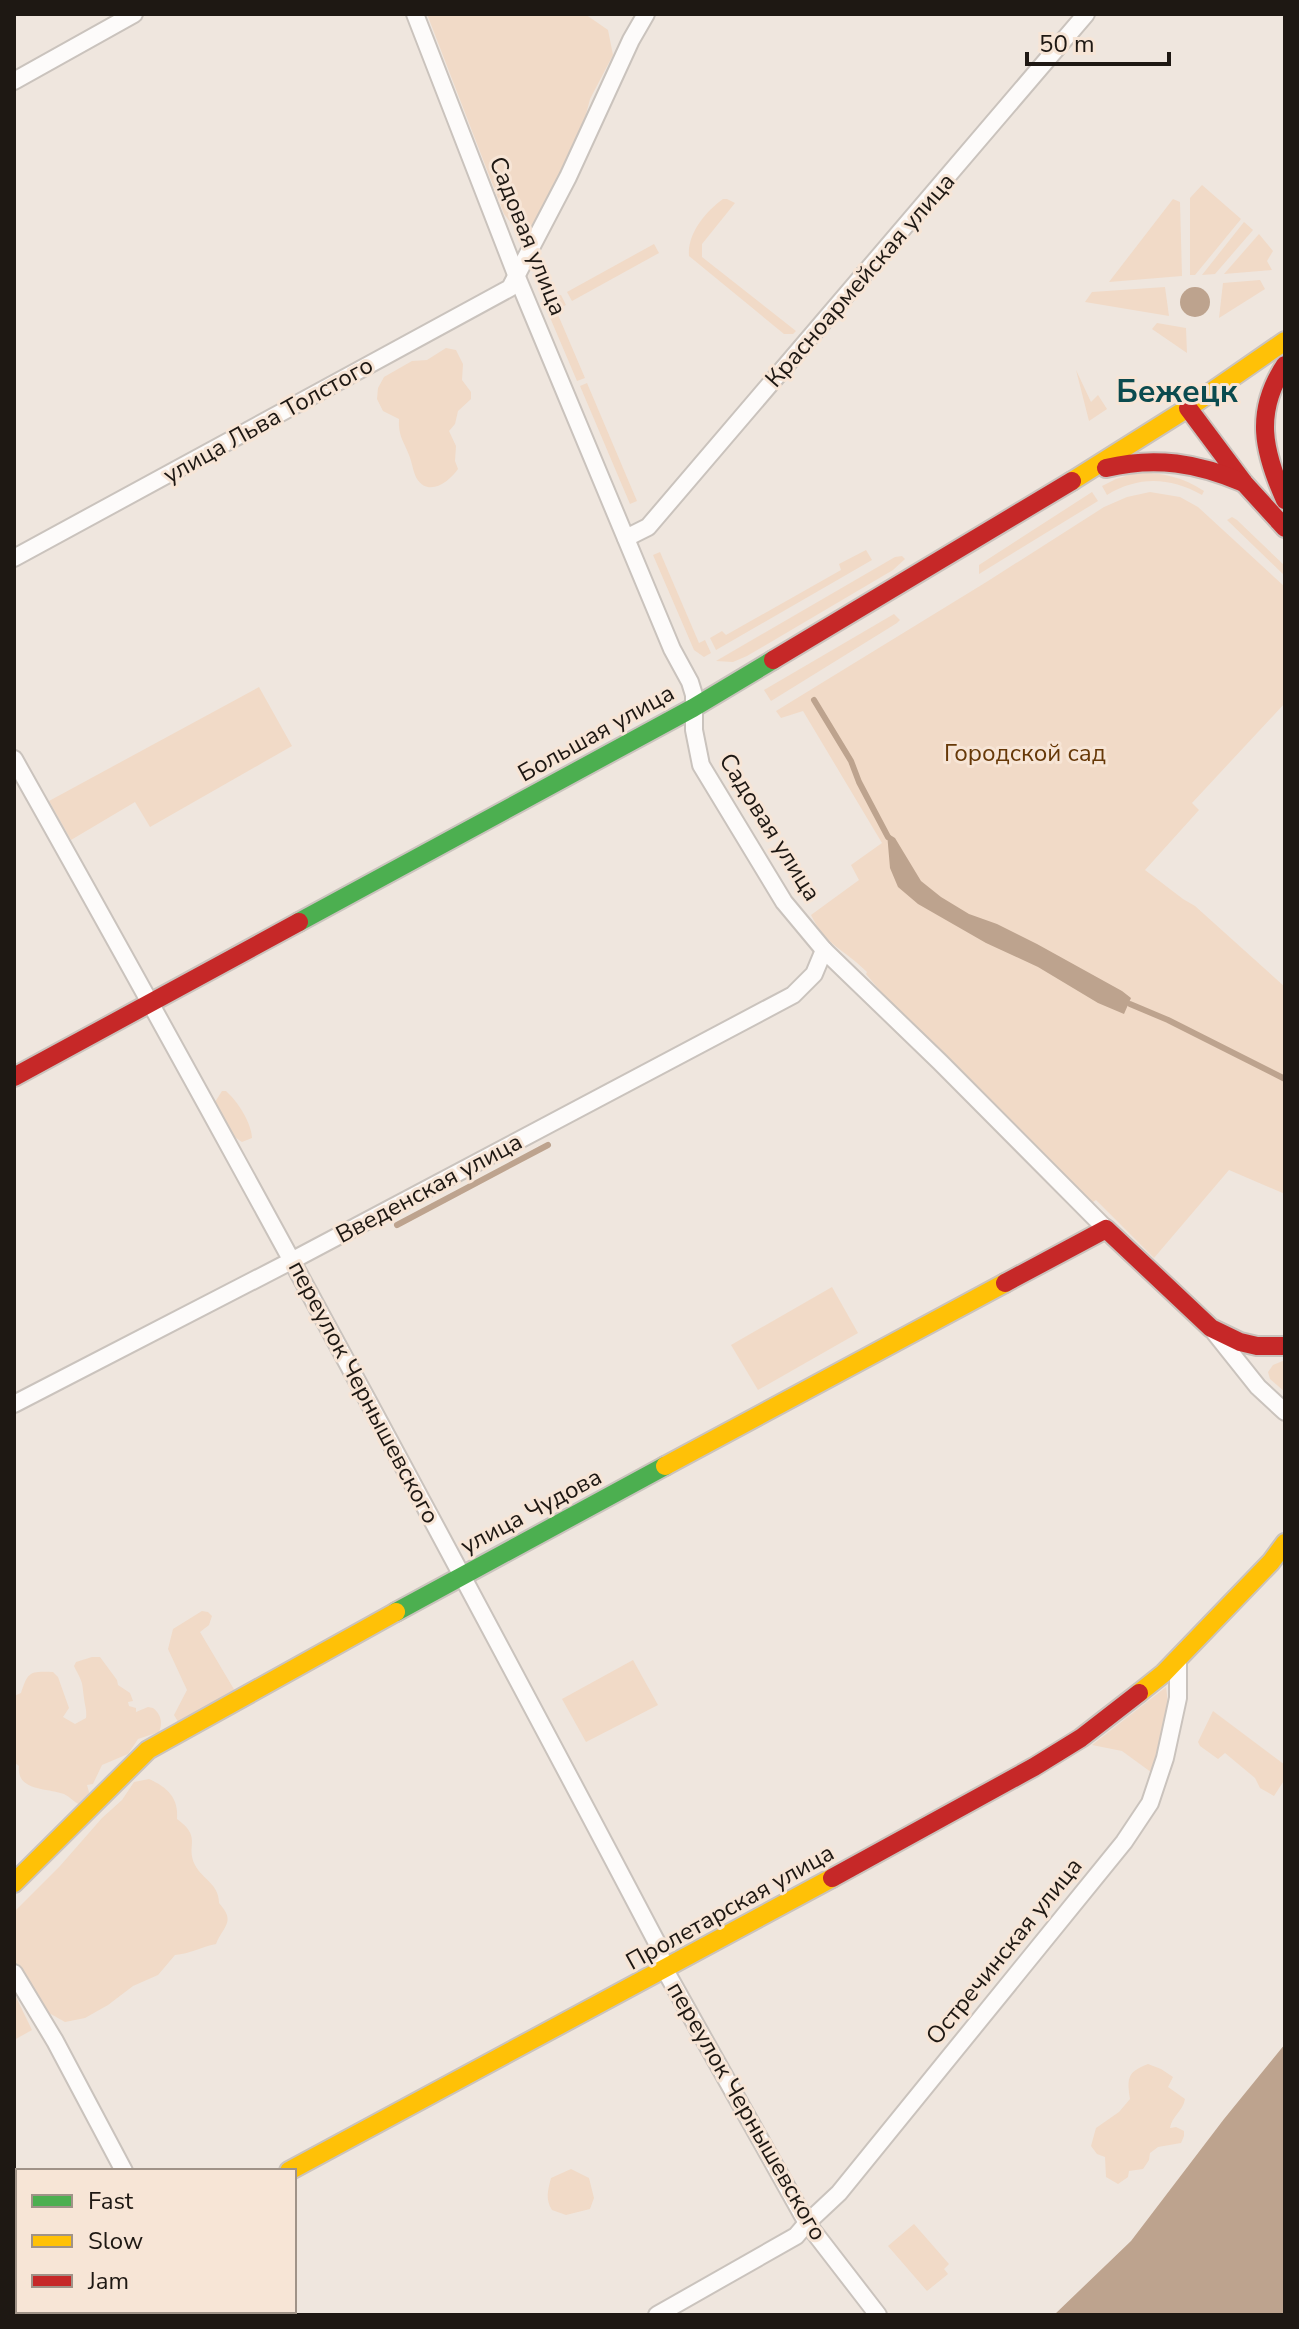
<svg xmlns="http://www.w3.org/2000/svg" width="1299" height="2329" viewBox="0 0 1299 2329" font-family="'Nunito Sans',sans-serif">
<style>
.green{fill:#f1dac7}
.water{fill:#bda38e}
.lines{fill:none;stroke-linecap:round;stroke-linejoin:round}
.stream{stroke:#bda38e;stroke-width:6}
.street-casing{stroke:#cac3bd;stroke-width:20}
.fast-casing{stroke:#cac3bd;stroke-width:22}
.slow-casing{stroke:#cac3bd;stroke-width:22}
.jam-casing{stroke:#cac3bd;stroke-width:22}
.street{stroke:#fdfbfa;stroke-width:16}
.fast{stroke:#4caf50;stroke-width:18}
.slow{stroke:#ffc107;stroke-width:18}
.jam{stroke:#c62828;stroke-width:18}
.labels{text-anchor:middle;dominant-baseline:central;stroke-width:6;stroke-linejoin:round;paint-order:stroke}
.street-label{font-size:24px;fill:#1e1813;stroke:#f7e5d6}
.park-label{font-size:24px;fill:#663807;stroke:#f7e5d6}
.district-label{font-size:32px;font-weight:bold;fill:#0b4b4f;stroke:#f7e5d6}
</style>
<rect width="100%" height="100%" fill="#efe6de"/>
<g class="green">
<polygon points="427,14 585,14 608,30 613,55 590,99 580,137 549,204 532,228 524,231 515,228 504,214"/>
<polygon points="1202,185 1241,219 1195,275 1190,275 1190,198"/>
<path d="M723,199H727L735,203L702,244V257L796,331L793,334H784L689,256C687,234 706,211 723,199Z"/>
<polygon points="1173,199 1180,202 1182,276 1109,282"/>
<polygon points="1244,222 1253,230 1215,274 1202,275"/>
<polygon points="1259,234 1273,251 1267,261 1272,270 1224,274"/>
<polygon points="654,244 659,253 572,301 567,292"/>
<polygon points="1260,280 1265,289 1219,318 1223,283"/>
<polygon points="1165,287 1169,316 1085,302 1092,292"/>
<polygon points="554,295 561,295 566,305 556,310 585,378 577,381 543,301"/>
<polygon points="1157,323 1186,328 1187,353 1152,329"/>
<path d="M446,348L456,350L463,364L462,380L471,392V399L458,411L455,424L449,431L456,446L455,461L458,469C449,482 429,497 417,479C413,472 412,462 409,455C403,440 398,435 399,419L383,411L377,399L378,388L384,377L412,361L427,360Z"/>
<polygon points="1076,370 1091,402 1098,395 1107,409 1089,421"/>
<polygon points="587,383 637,501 630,504 580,386"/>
<path d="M1138,472C1163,473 1183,477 1204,491L1202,495C1169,477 1139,476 1107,495L1102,486L1116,479Z"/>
<polygon points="1092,492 1098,501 979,574 979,565"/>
<path d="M1150,492L1180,497L1198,507L1285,587V703L1192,803L1199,810L1145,870L1183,899L1195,906L1285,987V1194L1229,1170L1154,1258L1096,1200L1093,1202L1083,1195L892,1005L866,974L867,972C844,949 826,946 811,915L859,880L851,865L882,843L803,711L781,718L776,711L988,581L1104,507L1127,497Z"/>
<polygon points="1232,517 1237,520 1285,566 1285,576 1227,520"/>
<polygon points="866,550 872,560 716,650 710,638 722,631 726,635 841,570 839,564"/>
<polygon points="660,552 699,643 705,640 711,653 704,657 694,650 653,555"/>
<polygon points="902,556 905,559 893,570 747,656 733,662 716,661 895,557"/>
<polygon points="894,614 900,620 897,623 771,701 764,690"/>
<polygon points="259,687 292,746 150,827 135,802 71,840 49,801"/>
<path d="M222,1091H226C238,1102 251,1122 252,1138L242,1142C226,1133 220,1118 215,1102Z"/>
<polygon points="832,1287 858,1333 758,1390 731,1345"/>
<polygon points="1285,1360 1285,1392 1270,1379 1268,1372 1273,1365"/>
<polygon points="202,1611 208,1612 212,1616 209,1625 200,1632 235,1691 180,1725 174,1715 187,1690 168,1649 173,1629"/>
<path d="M92,1657H100L117,1680L118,1685L130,1693L133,1701L128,1702L129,1706L136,1708V1712L148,1707L153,1708C161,1714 163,1723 159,1732L138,1739L128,1754L102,1765L93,1784L87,1785L89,1792L87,1802L80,1805C74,1802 70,1797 64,1794C47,1788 16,1791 19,1766L14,1762V1696L21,1693C28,1672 29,1671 53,1672L58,1677L69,1708L63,1717L75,1724L86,1718C87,1710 85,1707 84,1698C82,1680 83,1684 74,1666L76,1662Z"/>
<polygon points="633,1660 658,1705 586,1742 562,1699"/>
<polygon points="1166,1687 1169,1711 1155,1775 1122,1751 1092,1745"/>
<polygon points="1213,1711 1285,1765 1285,1779 1274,1796 1260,1788 1255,1778 1225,1753 1218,1759 1200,1746 1198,1742"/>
<path d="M149,1779C167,1787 179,1798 177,1819C203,1838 185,1845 195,1865C203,1880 219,1884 219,1903C236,1922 224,1925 216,1944C201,1947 190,1954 175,1955L158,1975L133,1986L108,2005L85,2018L65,2022L49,2013L36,2000L14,1963V1912L60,1866L102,1818L122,1800L134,1782Z"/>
<polygon points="14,1993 32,2030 14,2040"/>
<path d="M1148,2064L1161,2069L1173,2077L1168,2087L1185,2099C1183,2111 1172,2116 1170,2128L1176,2127L1184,2131V2136L1181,2143L1158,2147L1150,2153L1149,2160L1143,2169L1129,2171L1128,2177L1118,2184L1106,2177L1105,2157L1097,2154L1091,2146L1096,2128L1119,2112L1130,2099C1127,2078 1127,2072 1148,2064Z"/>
<path d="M571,2169L589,2178L594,2198L590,2209L566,2215L552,2210C545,2199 548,2190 551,2178Z"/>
<polygon points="914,2224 949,2264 944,2269 948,2274 927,2291 888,2246"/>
</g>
<g class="water">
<circle cx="1195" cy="302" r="15"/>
<polygon points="887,833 895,838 921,881 941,897 969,914 997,924 1037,944 1122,991 1131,998 1124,1014 1098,1003 1038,967 986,943 918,904 898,887 890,868"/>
<polygon points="1285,2044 1285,2315 1054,2315 1131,2241 1224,2119"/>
</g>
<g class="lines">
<g class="stream">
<polyline points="814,700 851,761 859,782 888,837"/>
<polyline points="1130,1004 1168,1020 1285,1079"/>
<polyline points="397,1225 548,1145"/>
</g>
<g class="street-casing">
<g id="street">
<polyline points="415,14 517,277 672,649 690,682 694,695 694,730 701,765 784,902 824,950 940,1062 1106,1229"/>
<polyline points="14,81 134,14"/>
<polyline points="626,538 648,527 1086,14"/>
<polyline points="14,558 510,288 568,177 631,40 646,14"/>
<path d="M14,759C234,1150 447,1544 656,1941L665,1970L807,2223L878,2315"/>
<polyline points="1215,1333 1258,1387 1285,1412"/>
<polyline points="14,1404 293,1260 793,995 814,974 824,950"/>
<polyline points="14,1973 55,2041 124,2171"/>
<polyline points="199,2311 201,2315"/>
<polyline points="657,2315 796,2236 807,2223 839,2193 1124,1842 1150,1803 1165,1758 1178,1698 1178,1659"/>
</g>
</g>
<g class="fast-casing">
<g id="fast">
<polyline points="299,922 693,708 773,660"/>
<polyline points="396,1612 665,1466"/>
</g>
</g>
<g class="slow-casing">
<g id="slow">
<polyline points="1072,481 1188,408 1285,341"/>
<polyline points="665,1466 1005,1283"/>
<polyline points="1139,1693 1164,1673 1271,1562 1285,1543"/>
<polyline points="14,1883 148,1750 396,1612"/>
<polyline points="289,2171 832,1878"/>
<polyline points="22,2315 29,2311"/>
</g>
</g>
<g class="jam-casing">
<g id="jam">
<path d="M1285,365C1254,412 1263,451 1285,500"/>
<polyline points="1188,408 1244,483 1285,528"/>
<path d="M1106,468C1155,456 1198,463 1244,483"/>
<polyline points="773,660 1072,481"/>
<polyline points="14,1077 299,922"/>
<polyline points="1005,1283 1106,1229 1211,1328 1240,1342 1257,1346 1285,1346"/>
<polyline points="832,1878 1034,1767 1081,1738 1139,1693"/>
</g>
</g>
<use href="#street" class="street"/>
<use href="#fast" class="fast"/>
<use href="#slow" class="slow"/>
<use href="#jam" class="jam"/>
</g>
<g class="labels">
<g class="street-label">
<text transform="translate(528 236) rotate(68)">Садовая улица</text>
<text transform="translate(860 280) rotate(-49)">Красноармейская улица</text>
<text transform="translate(268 420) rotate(-29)">улица Льва Толстого</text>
<text transform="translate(596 733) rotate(-29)">Большая улица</text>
<text transform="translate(770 827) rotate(58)">Садовая улица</text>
<text transform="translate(429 1188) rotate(-28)">Введенская улица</text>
<text transform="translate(364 1392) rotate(62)">переулок Чернышевского</text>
<text transform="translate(531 1511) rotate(-28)">улица Чудова</text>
<text transform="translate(730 1907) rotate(-29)">Пролетарская улица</text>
<text transform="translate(1004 1951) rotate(-51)">Остречинская улица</text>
<text transform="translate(747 2111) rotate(60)">переулок Чернышевского</text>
</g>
<g class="park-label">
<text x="1025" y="753">Городской сад</text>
</g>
<g class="district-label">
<text x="1177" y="391">Бежецк</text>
</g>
</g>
<rect width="1299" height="2329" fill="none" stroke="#1e1813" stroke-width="32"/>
<rect x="16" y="2169" width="280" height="144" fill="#f7e5d6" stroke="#a09388" stroke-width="2"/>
<rect x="32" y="2195" width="40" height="12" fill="#4caf50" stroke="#a09388" stroke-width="2"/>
<text x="88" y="2209" font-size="24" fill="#1e1813">Fast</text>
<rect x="32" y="2235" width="40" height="12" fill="#ffc107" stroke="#a09388" stroke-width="2"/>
<text x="88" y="2249" font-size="24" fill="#1e1813">Slow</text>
<rect x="32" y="2275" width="40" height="12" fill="#c62828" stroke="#a09388" stroke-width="2"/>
<text x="88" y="2289" font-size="24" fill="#1e1813">Jam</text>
<path d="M1027 52v12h142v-12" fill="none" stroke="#1e1813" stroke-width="4"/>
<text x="1039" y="52" font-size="24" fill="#1e1813" stroke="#f7e5d6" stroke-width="6" paint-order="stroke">50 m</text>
</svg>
